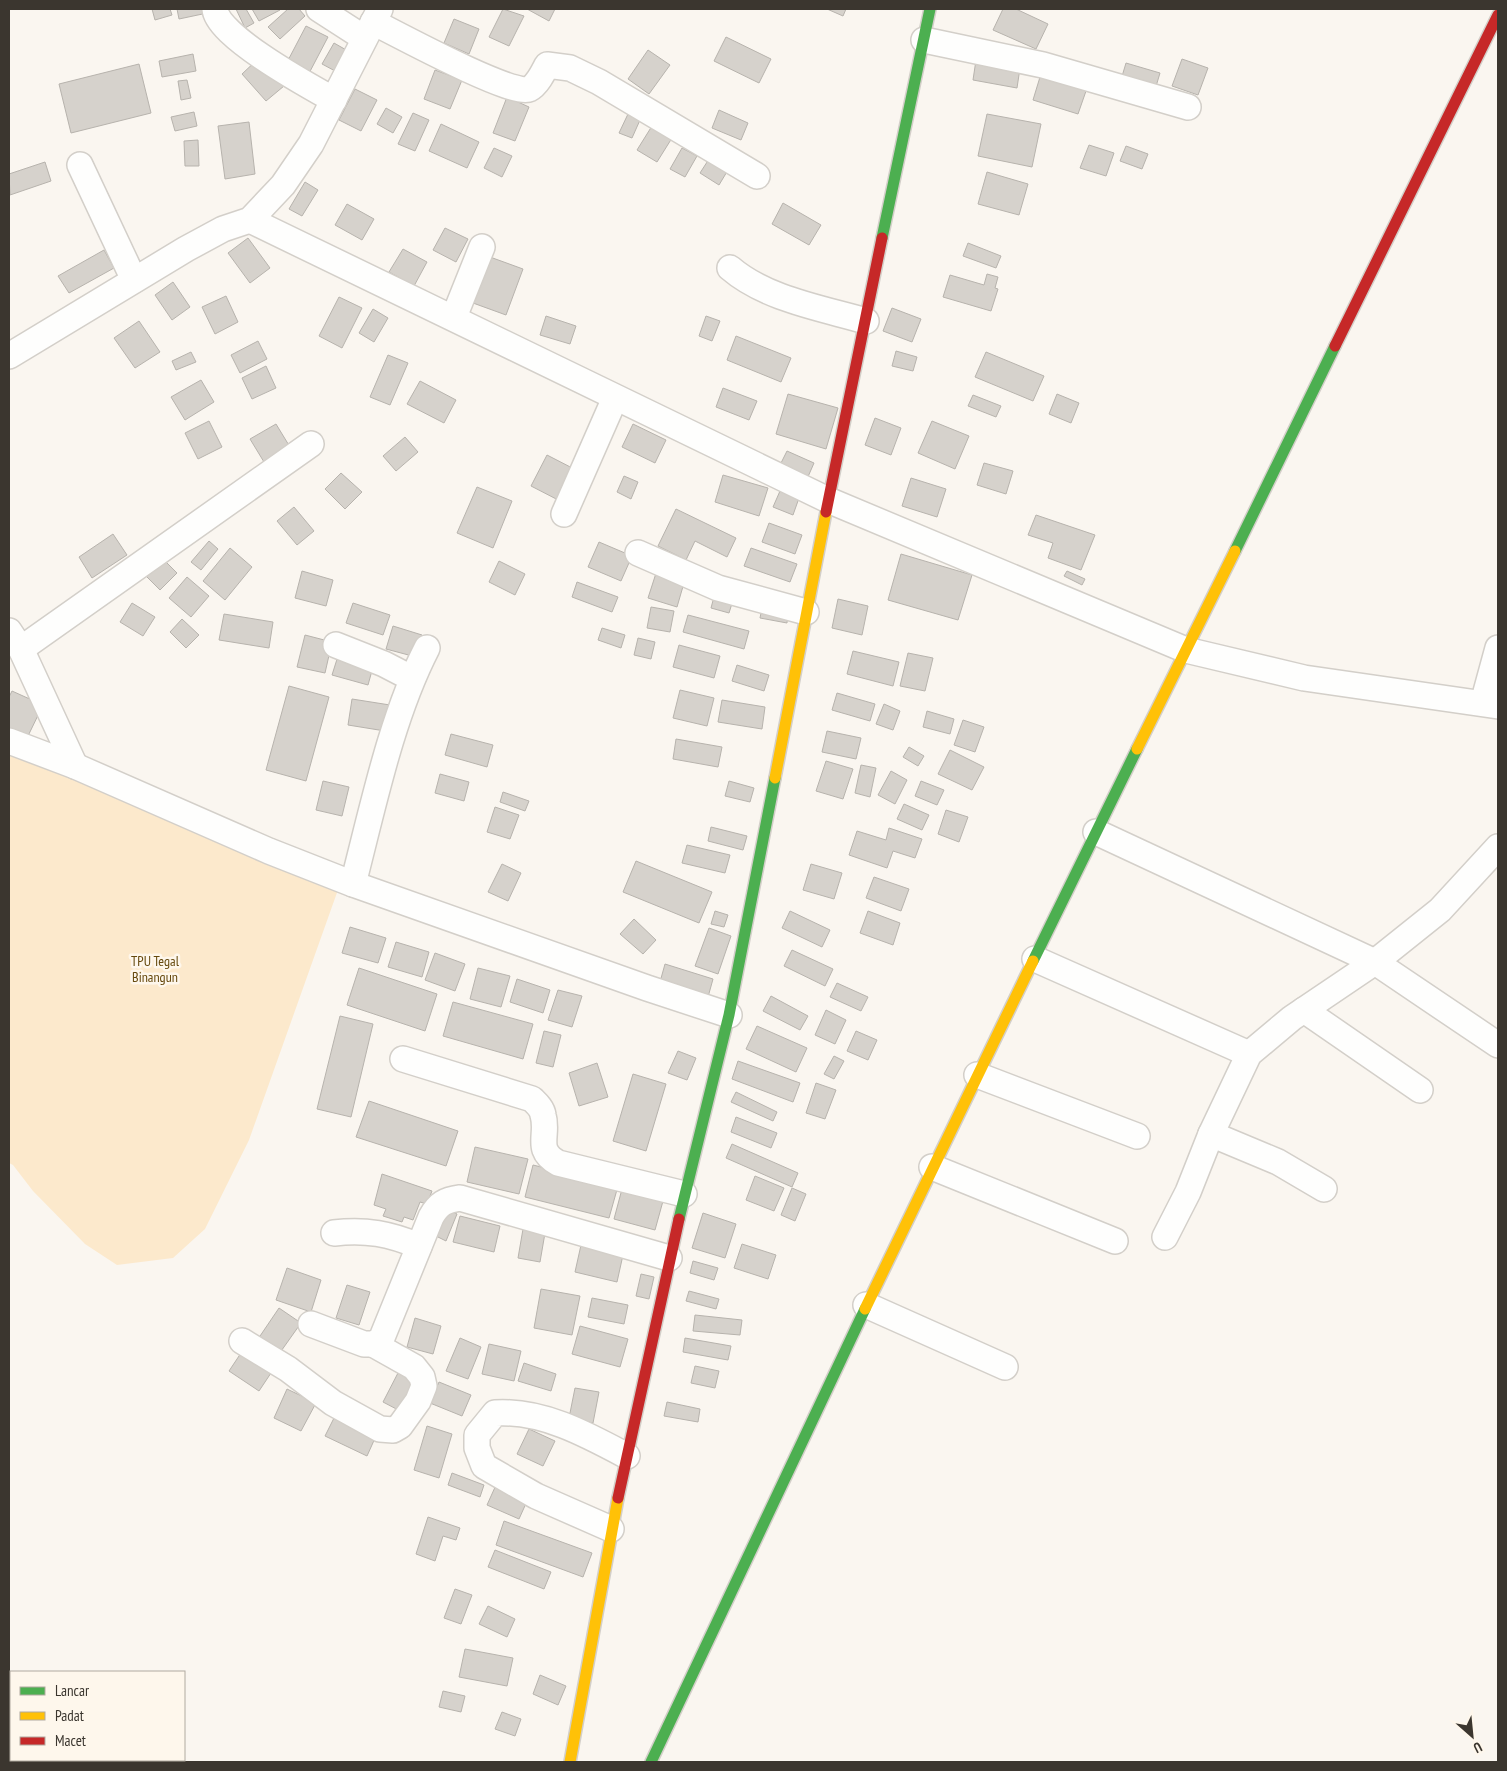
<svg xmlns="http://www.w3.org/2000/svg" width="1507" height="1771" viewBox="0 0 1507 1771" font-family="'PT Sans Narrow',sans-serif">
<style>
.green{fill:#fce9cc}
.building{fill:#d6d2cc;stroke:#b7b3ad}
.lines{fill:none;stroke-linecap:round;stroke-linejoin:round}
.street-casing{stroke:#d3cfc9;stroke-width:28}
.fast-casing{stroke:#d3cfc9;stroke-width:14}
.slow-casing{stroke:#d3cfc9;stroke-width:14}
.jam-casing{stroke:#d3cfc9;stroke-width:14}
.street{stroke:#fefefd;stroke-width:25}
.fast{stroke:#4caf50;stroke-width:11}
.slow{stroke:#ffc107;stroke-width:11}
.jam{stroke:#c62828;stroke-width:11}
.labels{text-anchor:middle;dominant-baseline:central;stroke-width:5;stroke-linejoin:round;paint-order:stroke}
.park-label{font-size:14px;fill:#65480c;stroke:#fef7ec}
</style>
<rect width="100%" height="100%" fill="#faf6f0"/>
<polygon class="green" points="9,751 339,887 249,1140 205,1229 173,1258 117,1265 85,1244 33,1191 13,1165 9,1163"/>
<g class="building">
<polygon points="152,9 170,9 172,15 155,20"/>
<polygon points="177,9 212,9 212,12 179,19"/>
<polygon points="236,9 246,9 254,23 245,28"/>
<polygon points="252,9 280,9 280,10 259,21"/>
<polygon points="288,9 299,9 305,16 280,39 268,27"/>
<polygon points="503,9 524,16 509,46 489,37"/>
<polygon points="527,9 555,9 549,21"/>
<polygon points="827,9 846,9 843,16"/>
<polygon points="1003,9 1016,9 1048,24 1036,49 993,30"/>
<polygon points="454,19 479,29 469,54 444,43"/>
<polygon points="306,26 328,37 306,79 284,68"/>
<polygon points="726,37 771,59 759,83 714,61"/>
<polygon points="334,43 348,51 337,72 322,64"/>
<polygon points="648,50 670,65 649,94 628,79"/>
<polygon points="193,54 196,71 162,77 159,61"/>
<polygon points="259,58 284,86 266,101 242,74"/>
<polygon points="1182,59 1208,68 1198,95 1172,86"/>
<polygon points="976,60 1020,68 1017,88 973,80"/>
<polygon points="1126,63 1160,73 1154,93 1120,83"/>
<polygon points="139,64 151,113 71,133 59,84"/>
<polygon points="435,70 462,80 450,109 424,99"/>
<polygon points="1040,77 1086,91 1078,114 1033,100"/>
<polygon points="187,80 191,98 181,100 178,81"/>
<polygon points="355,89 377,100 361,131 339,120"/>
<polygon points="507,97 529,107 515,141 493,133"/>
<polygon points="386,108 402,117 393,133 377,124"/>
<polygon points="719,110 748,123 741,140 712,128"/>
<polygon points="194,112 197,126 175,131 171,117"/>
<polygon points="413,113 429,120 415,151 398,144"/>
<polygon points="628,114 640,120 632,138 619,133"/>
<polygon points="987,114 1041,124 1032,167 978,156"/>
<polygon points="249,122 255,174 225,179 218,126"/>
<polygon points="441,124 479,142 467,168 429,151"/>
<polygon points="652,126 672,138 657,162 637,150"/>
<polygon points="198,140 199,166 185,166 184,141"/>
<polygon points="1089,145 1114,153 1106,176 1080,168"/>
<polygon points="1126,146 1148,154 1142,169 1120,161"/>
<polygon points="494,148 512,156 502,177 484,168"/>
<polygon points="682,148 697,156 685,177 670,169"/>
<polygon points="709,159 728,170 719,185 700,173"/>
<polygon points="45,162 51,181 10,195 9,174"/>
<polygon points="987,172 1028,184 1019,215 978,204"/>
<polygon points="305,182 318,190 302,216 289,209"/>
<polygon points="783,203 821,225 809,245 772,224"/>
<polygon points="347,204 374,219 362,240 335,225"/>
<polygon points="445,228 468,239 456,262 433,250"/>
<polygon points="248,238 270,268 250,283 228,253"/>
<polygon points="968,243 1001,256 996,268 963,256"/>
<polygon points="403,249 427,262 414,286 389,272"/>
<polygon points="104,250 114,268 69,293 58,276"/>
<polygon points="490,257 523,269 506,315 473,303"/>
<polygon points="987,274 998,277 995,288 998,289 991,311 943,297 950,275 984,285"/>
<polygon points="173,282 190,307 172,320 155,295"/>
<polygon points="226,296 238,322 215,334 202,307"/>
<polygon points="339,297 362,308 342,348 319,336"/>
<polygon points="892,308 921,319 912,342 883,331"/>
<polygon points="373,309 388,318 374,342 359,333"/>
<polygon points="546,316 576,326 570,344 540,335"/>
<polygon points="706,316 720,321 712,341 699,336"/>
<polygon points="139,321 160,352 135,368 114,338"/>
<polygon points="736,336 791,358 781,382 727,360"/>
<polygon points="258,341 267,359 240,373 231,355"/>
<polygon points="896,351 917,357 913,371 892,366"/>
<polygon points="191,352 196,362 176,370 172,361"/>
<polygon points="986,352 1044,376 1033,401 975,377"/>
<polygon points="388,355 408,363 390,405 370,397"/>
<polygon points="266,366 276,388 252,399 242,378"/>
<polygon points="201,380 214,402 185,420 171,397"/>
<polygon points="420,381 456,400 444,423 407,404"/>
<polygon points="723,388 757,401 749,420 716,407"/>
<polygon points="788,394 838,408 826,449 776,434"/>
<polygon points="1057,394 1079,403 1071,423 1049,414"/>
<polygon points="973,395 1001,406 996,417 968,406"/>
<polygon points="875,418 901,428 891,455 865,445"/>
<polygon points="209,421 222,447 198,459 185,433"/>
<polygon points="932,421 969,436 955,469 918,453"/>
<polygon points="276,424 290,447 264,462 250,439"/>
<polygon points="633,424 666,440 655,463 622,447"/>
<polygon points="405,437 418,452 396,471 383,456"/>
<polygon points="787,451 814,463 807,479 779,467"/>
<polygon points="547,455 580,472 564,503 531,486"/>
<polygon points="984,463 1013,471 1006,494 977,485"/>
<polygon points="341,473 362,492 345,509 325,489"/>
<polygon points="723,475 768,488 759,516 715,502"/>
<polygon points="624,476 638,482 631,499 617,492"/>
<polygon points="911,478 946,489 937,517 902,506"/>
<polygon points="477,487 512,501 493,548 457,533"/>
<polygon points="780,491 799,498 793,515 773,507"/>
<polygon points="294,507 314,531 297,545 277,521"/>
<polygon points="676,509 736,538 727,557 695,541 686,560 658,546"/>
<polygon points="1036,515 1095,535 1081,570 1048,558 1053,543 1028,535"/>
<polygon points="769,523 802,535 795,554 762,542"/>
<polygon points="113,534 127,555 92,578 79,557"/>
<polygon points="209,541 218,549 201,570 191,562"/>
<polygon points="599,542 632,556 621,581 588,567"/>
<polygon points="230,548 252,567 225,600 203,581"/>
<polygon points="751,548 797,564 790,582 744,566"/>
<polygon points="901,554 972,575 958,620 888,600"/>
<polygon points="163,559 177,573 160,590 146,576"/>
<polygon points="499,561 525,574 515,595 489,582"/>
<polygon points="658,567 686,576 677,607 648,598"/>
<polygon points="302,571 333,580 326,606 295,598"/>
<polygon points="1067,571 1085,579 1082,585 1064,576"/>
<polygon points="187,577 209,596 191,617 169,598"/>
<polygon points="577,582 618,597 612,612 572,597"/>
<polygon points="715,593 734,597 729,613 711,608"/>
<polygon points="838,599 868,606 862,635 832,628"/>
<polygon points="132,603 155,617 143,636 120,622"/>
<polygon points="353,603 390,615 383,635 346,623"/>
<polygon points="651,607 674,611 670,632 647,628"/>
<polygon points="762,608 788,612 787,623 760,618"/>
<polygon points="224,614 273,622 269,648 219,640"/>
<polygon points="688,615 749,631 744,649 683,632"/>
<polygon points="182,619 199,635 186,648 170,632"/>
<polygon points="393,626 422,635 416,657 386,649"/>
<polygon points="602,628 625,635 621,648 598,640"/>
<polygon points="305,635 332,642 325,673 297,667"/>
<polygon points="638,638 655,642 651,659 634,655"/>
<polygon points="679,645 720,656 714,678 673,667"/>
<polygon points="853,651 899,662 893,686 847,674"/>
<polygon points="908,653 933,658 925,691 900,686"/>
<polygon points="338,656 373,667 368,685 332,675"/>
<polygon points="737,665 769,675 764,691 732,681"/>
<polygon points="289,686 329,697 306,781 266,770"/>
<polygon points="680,690 714,698 707,726 673,718"/>
<polygon points="12,691 43,705 27,738 9,729 9,697"/>
<polygon points="837,693 875,704 870,721 832,710"/>
<polygon points="352,699 390,705 385,731 348,725"/>
<polygon points="722,700 765,707 762,729 718,722"/>
<polygon points="884,704 900,711 893,730 876,724"/>
<polygon points="927,711 954,719 950,734 923,727"/>
<polygon points="963,720 984,727 975,752 954,745"/>
<polygon points="827,731 861,738 856,759 822,752"/>
<polygon points="451,734 493,745 487,767 445,755"/>
<polygon points="676,739 722,747 718,767 673,759"/>
<polygon points="909,747 924,756 918,766 903,757"/>
<polygon points="950,750 984,767 972,790 938,774"/>
<polygon points="826,761 853,769 843,799 816,791"/>
<polygon points="861,765 876,768 870,797 855,793"/>
<polygon points="891,771 907,780 895,804 878,795"/>
<polygon points="440,774 469,782 464,801 435,793"/>
<polygon points="323,781 349,787 342,816 316,810"/>
<polygon points="729,781 754,788 750,802 725,796"/>
<polygon points="921,781 944,790 937,805 915,796"/>
<polygon points="503,792 529,801 525,811 500,802"/>
<polygon points="904,804 929,815 922,830 897,819"/>
<polygon points="495,807 519,815 510,839 487,832"/>
<polygon points="946,810 968,817 959,842 938,834"/>
<polygon points="711,827 747,836 743,850 708,841"/>
<polygon points="889,828 922,839 915,858 893,851 887,868 849,855 857,831 886,840"/>
<polygon points="687,845 730,855 725,873 682,863"/>
<polygon points="636,861 712,892 699,923 623,892"/>
<polygon points="502,864 521,873 508,901 488,892"/>
<polygon points="811,864 842,873 834,899 803,890"/>
<polygon points="874,877 909,889 901,911 866,898"/>
<polygon points="715,911 728,915 724,927 711,924"/>
<polygon points="790,911 830,930 822,947 782,928"/>
<polygon points="868,911 900,923 893,945 860,933"/>
<polygon points="634,919 656,940 643,954 620,934"/>
<polygon points="350,927 386,938 378,963 342,953"/>
<polygon points="709,928 731,936 718,974 695,966"/>
<polygon points="396,942 429,952 422,977 388,967"/>
<polygon points="792,950 833,969 825,986 784,966"/>
<polygon points="435,953 465,964 455,991 425,980"/>
<polygon points="665,964 713,979 708,997 660,982"/>
<polygon points="359,968 437,994 425,1031 347,1005"/>
<polygon points="478,968 510,976 501,1007 470,999"/>
<polygon points="517,979 550,990 543,1013 510,1002"/>
<polygon points="837,983 868,997 861,1011 830,997"/>
<polygon points="558,990 582,996 572,1027 548,1020"/>
<polygon points="771,996 808,1016 800,1030 763,1011"/>
<polygon points="453,1002 533,1024 523,1059 443,1036"/>
<polygon points="826,1010 846,1020 835,1044 815,1035"/>
<polygon points="340,1016 373,1024 351,1117 317,1109"/>
<polygon points="757,1026 807,1048 796,1072 746,1049"/>
<polygon points="544,1031 561,1035 553,1067 536,1063"/>
<polygon points="856,1031 877,1040 868,1060 847,1051"/>
<polygon points="678,1051 696,1058 687,1080 668,1073"/>
<polygon points="834,1056 844,1061 834,1079 824,1074"/>
<polygon points="738,1061 800,1083 793,1102 732,1079"/>
<polygon points="597,1063 608,1097 579,1106 569,1073"/>
<polygon points="633,1074 666,1084 646,1151 613,1141"/>
<polygon points="816,1083 836,1090 825,1119 806,1113"/>
<polygon points="736,1092 777,1112 773,1121 731,1102"/>
<polygon points="369,1101 458,1131 446,1166 356,1137"/>
<polygon points="736,1117 777,1133 771,1148 731,1132"/>
<polygon points="732,1144 798,1173 792,1187 726,1158"/>
<polygon points="475,1147 528,1159 519,1194 467,1182"/>
<polygon points="533,1165 618,1186 609,1218 525,1197"/>
<polygon points="382,1174 432,1191 427,1204 420,1202 413,1220 404,1217 402,1222 383,1216 386,1209 374,1205"/>
<polygon points="755,1176 784,1188 774,1211 746,1200"/>
<polygon points="792,1188 806,1194 795,1221 781,1215"/>
<polygon points="622,1189 663,1201 655,1230 614,1219"/>
<polygon points="447,1209 457,1214 446,1241 436,1236"/>
<polygon points="703,1213 736,1224 725,1258 692,1248"/>
<polygon points="460,1216 500,1226 494,1252 453,1242"/>
<polygon points="523,1229 545,1233 540,1262 518,1258"/>
<polygon points="742,1244 776,1255 768,1279 734,1268"/>
<polygon points="581,1245 623,1255 617,1282 575,1272"/>
<polygon points="693,1261 718,1268 714,1280 690,1273"/>
<polygon points="287,1268 321,1280 311,1312 276,1300"/>
<polygon points="641,1274 654,1277 649,1299 636,1296"/>
<polygon points="347,1285 370,1292 359,1325 336,1318"/>
<polygon points="541,1289 580,1296 572,1335 534,1328"/>
<polygon points="689,1291 719,1299 716,1309 686,1301"/>
<polygon points="592,1298 628,1305 624,1324 588,1317"/>
<polygon points="279,1308 301,1323 279,1354 258,1339"/>
<polygon points="695,1315 742,1320 740,1335 693,1331"/>
<polygon points="415,1318 441,1326 433,1354 407,1347"/>
<polygon points="580,1326 628,1339 620,1367 572,1354"/>
<polygon points="460,1338 481,1347 468,1379 446,1371"/>
<polygon points="685,1338 731,1346 728,1360 683,1352"/>
<polygon points="489,1344 521,1351 514,1381 482,1374"/>
<polygon points="243,1350 273,1370 259,1391 229,1371"/>
<polygon points="524,1363 556,1374 551,1391 518,1381"/>
<polygon points="695,1366 719,1371 715,1388 691,1383"/>
<polygon points="399,1371 420,1382 404,1413 383,1402"/>
<polygon points="439,1382 471,1395 462,1416 430,1403"/>
<polygon points="575,1388 599,1392 593,1423 569,1418"/>
<polygon points="287,1389 316,1403 301,1431 274,1418"/>
<polygon points="667,1402 700,1409 698,1422 664,1416"/>
<polygon points="335,1416 376,1436 367,1456 325,1436"/>
<polygon points="427,1426 452,1434 439,1478 414,1470"/>
<polygon points="529,1429 555,1441 543,1466 517,1454"/>
<polygon points="452,1473 484,1485 480,1497 448,1485"/>
<polygon points="496,1485 528,1499 519,1519 487,1505"/>
<polygon points="428,1517 460,1528 456,1540 443,1536 435,1561 416,1554"/>
<polygon points="504,1521 592,1553 583,1577 496,1545"/>
<polygon points="495,1550 551,1572 544,1589 488,1567"/>
<polygon points="455,1589 472,1595 461,1624 444,1618"/>
<polygon points="488,1606 515,1619 507,1637 479,1624"/>
<polygon points="465,1649 513,1658 507,1686 459,1677"/>
<polygon points="540,1675 566,1686 558,1705 533,1694"/>
<polygon points="443,1691 465,1696 461,1712 439,1707"/>
<polygon points="502,1712 521,1719 515,1736 495,1729"/>
</g>
<g class="lines">
<g class="street-casing">
<g id="street">
<path d="M215,9C217,36 309,86 334,100"/>
<polyline points="319,9 364,38"/>
<path d="M373,22C395,33 513,97 529,89C537,85 543,73 547,65L570,68L599,82L757,176"/>
<polyline points="924,40 1043,65 1188,107"/>
<polyline points="80,165 134,280"/>
<polyline points="250,220 828,500 1186,650 1304,678 1498,706"/>
<path d="M730,268C766,299 821,308 866,321"/>
<polyline points="454,317 482,247"/>
<polyline points="9,356 186,249 223,229 250,220 283,185 311,144 380,9"/>
<polyline points="564,514 615,398"/>
<polyline points="638,553 718,588 806,612"/>
<polyline points="9,631 21,649 75,766"/>
<polyline points="336,645 384,664 411,678"/>
<polyline points="21,649 311,444"/>
<polyline points="1483,703 1498,648"/>
<polyline points="9,741 75,766 269,851 353,884 647,988 729,1015"/>
<polyline points="1096,832 1375,962 1498,1045"/>
<path d="M353,884C373,807 391,718 427,648"/>
<polyline points="1035,959 1249,1054"/>
<polyline points="1304,1010 1420,1090"/>
<path d="M403,1059L532,1099C536,1103 542,1108 543,1115C549,1135 534,1150 558,1163L684,1194"/>
<polyline points="977,1075 1137,1136"/>
<polyline points="1211,1134 1278,1162 1324,1189"/>
<polyline points="932,1167 1115,1241"/>
<path d="M334,1233C366,1229 390,1234 419,1246"/>
<polyline points="1165,1237 1188,1192 1211,1134 1249,1054 1292,1018 1375,962 1440,910 1498,847"/>
<polyline points="866,1305 1005,1367"/>
<path d="M311,1324L364,1344H373L381,1340L431,1217C438,1204 445,1200 460,1198L669,1258"/>
<polyline points="242,1341 288,1369 333,1403 380,1429 393,1430 400,1426 418,1401 424,1386 422,1377 414,1367 373,1344"/>
<path d="M611,1529L536,1496L484,1466L477,1448V1435L495,1413C542,1410 586,1434 627,1456"/>
</g>
</g>
<g class="fast-casing">
<g id="fast">
<polyline points="882,238 930,9"/>
<polyline points="1235,551 1335,346"/>
<polyline points="1033,961 1137,749"/>
<polyline points="679,1219 729,1015 775,778"/>
<polyline points="651,1762 865,1309"/>
</g>
</g>
<g class="slow-casing">
<g id="slow">
<polyline points="1137,749 1235,551"/>
<polyline points="775,778 826,512"/>
<polyline points="865,1309 1033,961"/>
<polyline points="570,1762 618,1498"/>
</g>
</g>
<g class="jam-casing">
<g id="jam">
<polyline points="1335,346 1498,15"/>
<polyline points="826,512 882,238"/>
<polyline points="618,1498 679,1219"/>
</g>
</g>
<use href="#street" class="street"/>
<use href="#fast" class="fast"/>
<use href="#slow" class="slow"/>
<use href="#jam" class="jam"/>
</g>
<g class="labels">
<g class="park-label">
<text x="155" y="961">TPU Tegal<tspan x="155" dy="16">Binangun</tspan></text>
</g>
</g>
<rect width="1507" height="1771" fill="none" stroke="#3b362f" stroke-width="20"/>
<rect x="10" y="1671" width="175" height="90" fill="#fef7ec" stroke="#b0aaa0"/>
<rect x="20" y="1687" width="25" height="8" fill="#4caf50" stroke="#b0aaa0"/>
<text x="55" y="1696" font-size="15" fill="#3b362f">Lancar</text>
<rect x="20" y="1712" width="25" height="8" fill="#ffc107" stroke="#b0aaa0"/>
<text x="55" y="1721" font-size="15" fill="#3b362f">Padat</text>
<rect x="20" y="1737" width="25" height="8" fill="#c62828" stroke="#b0aaa0"/>
<text x="55" y="1746" font-size="15" fill="#3b362f">Macet</text>
<g transform="translate(1472 1736) rotate(153)" stroke="#fef7ec" stroke-width="4" paint-order="stroke">
<path d="M0-4L9 19L0 12L-9 19Z" fill="#3b362f"/>
<text y="-8" font-size="14" font-weight="bold" text-anchor="middle" fill="#3b362f">U</text>
</g>
</svg>
